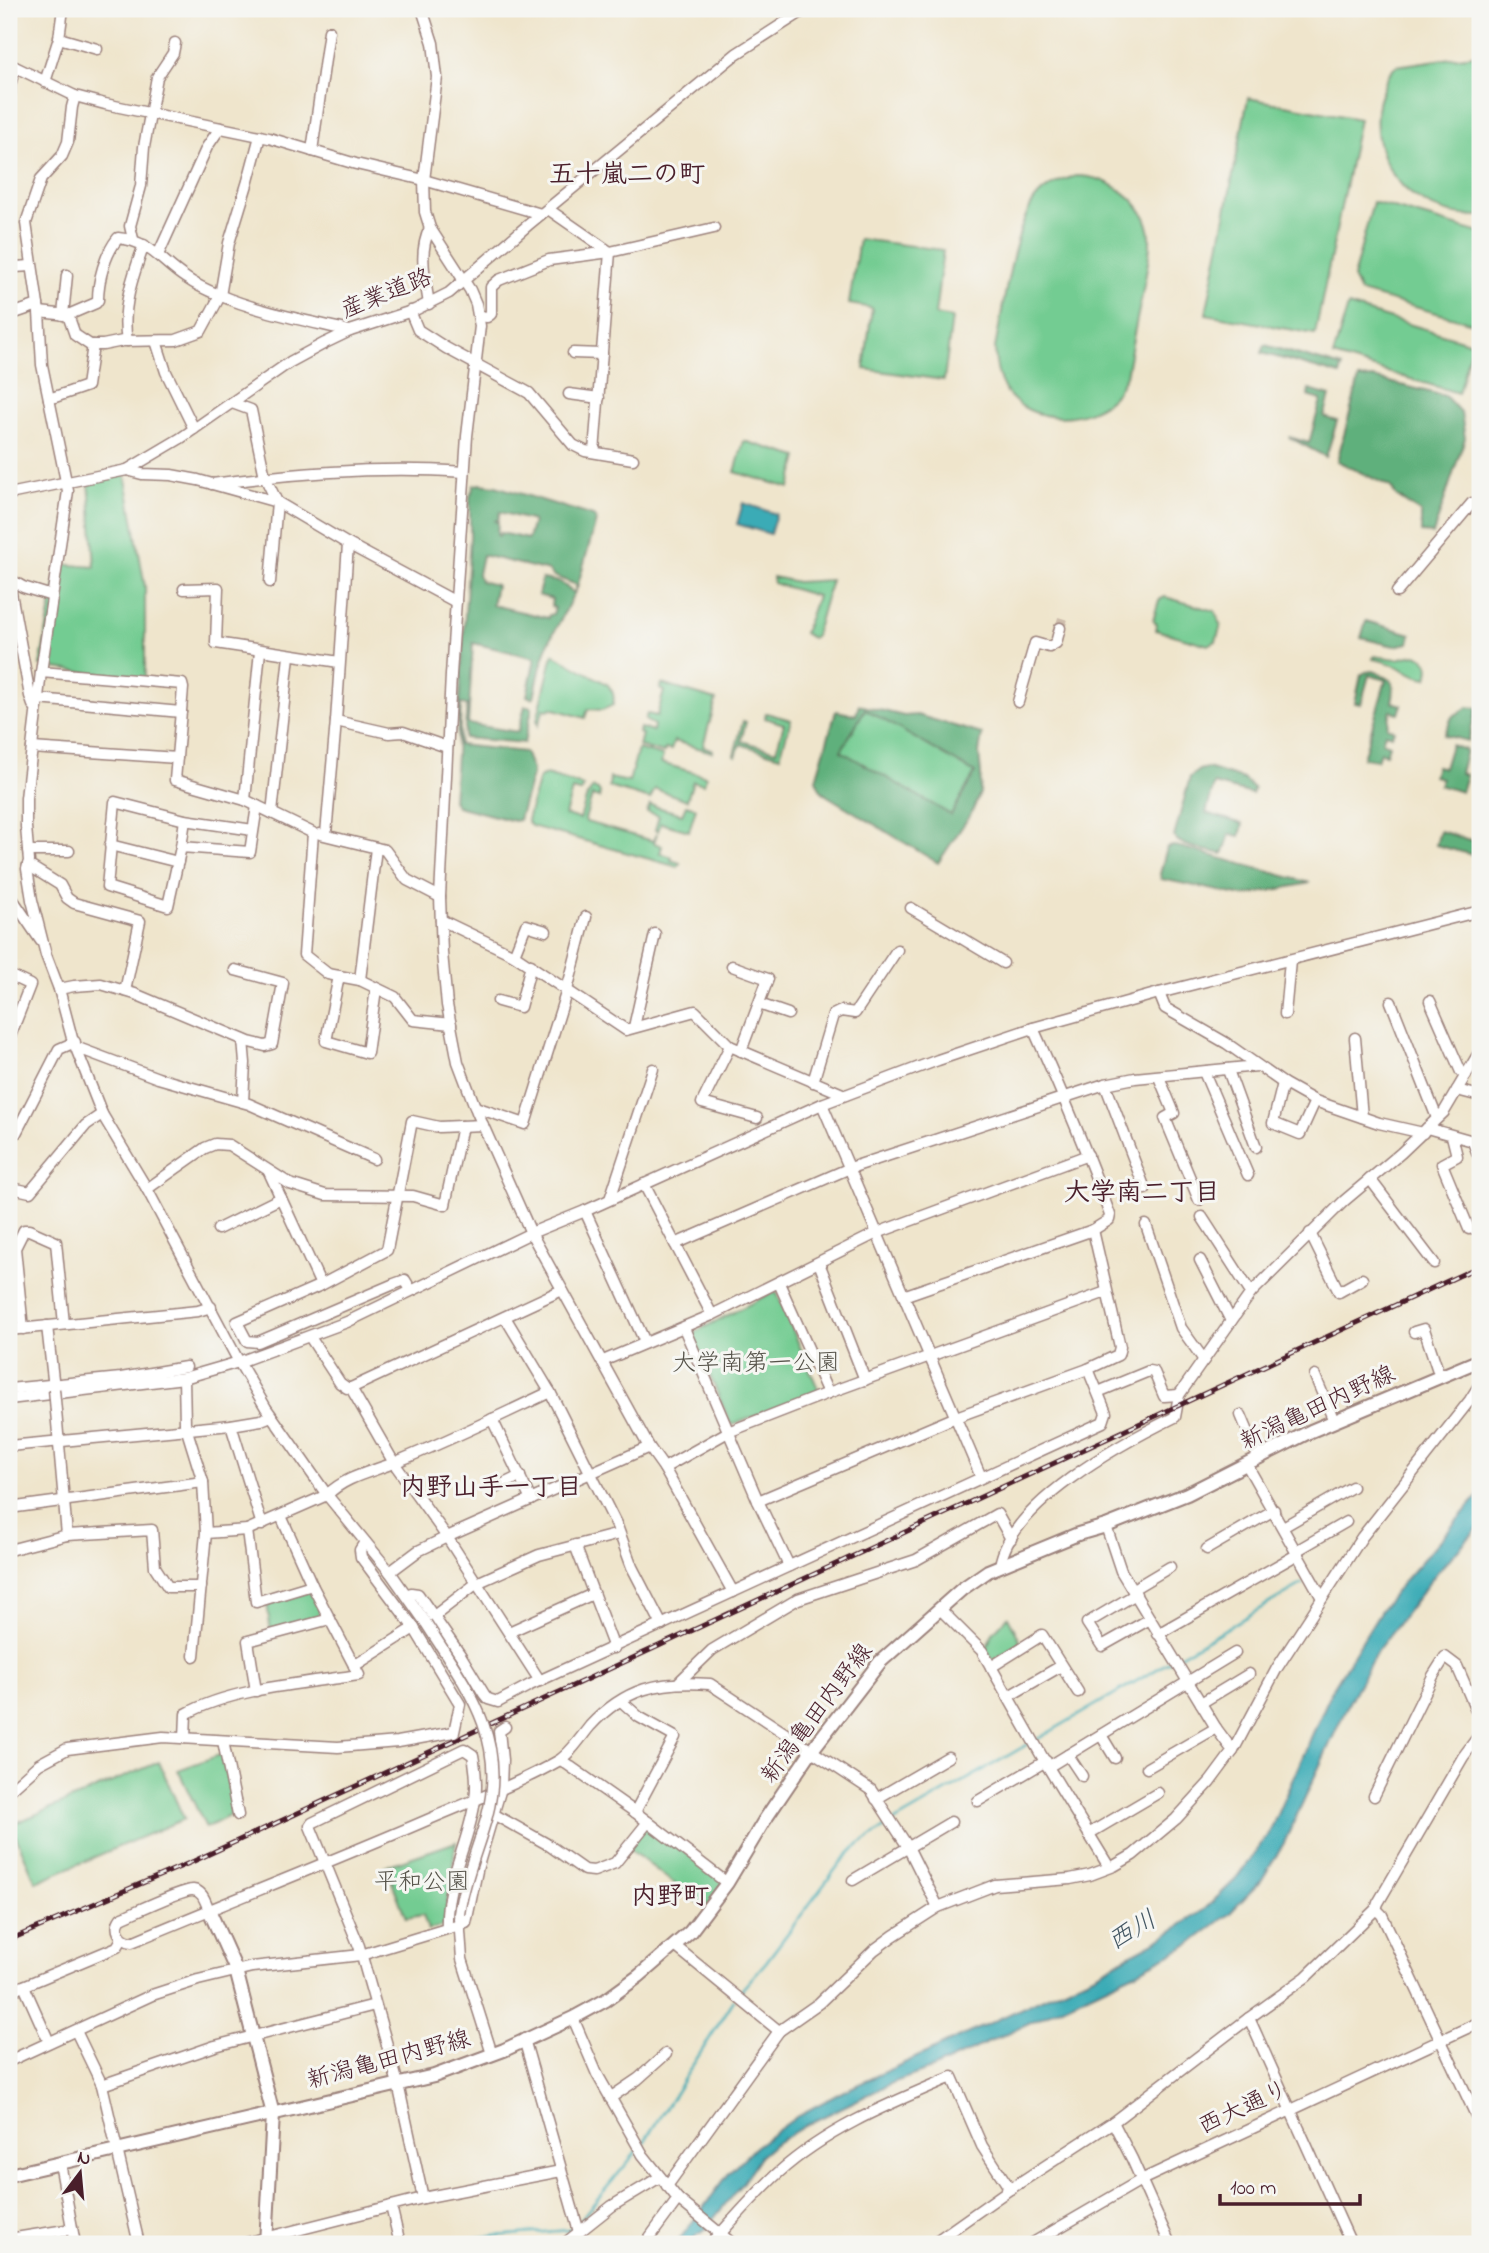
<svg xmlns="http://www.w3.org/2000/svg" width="1489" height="2253" viewBox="0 0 1489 2253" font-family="'Indie Flower','Klee One',sans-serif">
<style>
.green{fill:#73cc92;stroke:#5e765e;stroke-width:2}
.forest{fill:#5eb07c;stroke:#546854;stroke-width:2;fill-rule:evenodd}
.water{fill:#3aabb6;stroke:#426570;stroke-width:2}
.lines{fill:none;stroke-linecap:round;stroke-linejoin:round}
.stream{stroke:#3aabb6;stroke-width:2.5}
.minor-tunnel{stroke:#cebdac;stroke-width:10;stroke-dasharray:10 5;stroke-linecap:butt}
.minor-casing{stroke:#9c827c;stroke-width:13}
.major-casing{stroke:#9c827c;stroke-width:16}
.minor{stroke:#fff;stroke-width:10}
.major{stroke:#fff;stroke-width:12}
.rail-casing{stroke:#4a1f2b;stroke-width:5}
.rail{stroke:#f6f6f2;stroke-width:2.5;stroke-dasharray:8;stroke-linecap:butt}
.minor-bridge-casing{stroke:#9c827c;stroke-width:13;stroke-linecap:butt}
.minor-bridge{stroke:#fff;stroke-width:10}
.labels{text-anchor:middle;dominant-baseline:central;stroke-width:6;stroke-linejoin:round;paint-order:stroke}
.street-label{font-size:24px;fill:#4a1f2b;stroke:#f6f6f2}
.park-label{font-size:24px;fill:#56534a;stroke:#f6f6f2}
.neighbourhood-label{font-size:26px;font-weight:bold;fill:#4a1f2b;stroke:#f6f6f2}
.water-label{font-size:26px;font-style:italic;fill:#445763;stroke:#f6f6f2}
</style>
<rect width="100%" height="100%" fill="#f6f6f2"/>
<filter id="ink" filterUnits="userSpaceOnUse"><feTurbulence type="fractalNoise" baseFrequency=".0143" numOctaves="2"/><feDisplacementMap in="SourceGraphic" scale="14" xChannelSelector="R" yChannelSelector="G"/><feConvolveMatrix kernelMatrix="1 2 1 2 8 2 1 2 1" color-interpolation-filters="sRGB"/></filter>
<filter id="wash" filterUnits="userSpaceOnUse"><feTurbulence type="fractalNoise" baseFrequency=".00686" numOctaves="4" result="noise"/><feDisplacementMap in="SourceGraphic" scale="28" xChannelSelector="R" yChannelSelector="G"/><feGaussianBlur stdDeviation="1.57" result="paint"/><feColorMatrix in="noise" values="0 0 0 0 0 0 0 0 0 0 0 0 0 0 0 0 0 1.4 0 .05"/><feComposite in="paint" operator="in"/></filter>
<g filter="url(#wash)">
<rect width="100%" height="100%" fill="#efe5cc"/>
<g class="green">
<path d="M1480,54V216C1428,217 1384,185 1377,132C1376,120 1376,106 1381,94C1385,85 1387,72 1396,66Z"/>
<polygon points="1248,98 1359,119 1315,334 1206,314"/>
<path d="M1076,176C1109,176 1147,201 1150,236C1151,256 1145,276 1142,296C1136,322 1131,349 1126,376C1122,382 1119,389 1115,394C1088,425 1029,425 1005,390C998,378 995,362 995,348C1003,311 1014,221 1038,196C1048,185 1062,180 1076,176Z"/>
<polygon points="1373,202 1480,233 1480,325 1360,292 1353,278"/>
<polygon points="859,239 943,250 935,315 952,318 944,380 864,369 872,308 849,304"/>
<polygon points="1348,306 1472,343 1458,393 1333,356"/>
<polygon points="744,441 798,457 790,488 735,472"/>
<polygon points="125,473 145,587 145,681 40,666 59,564 95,567 89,481"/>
<polygon points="773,577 797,582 831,580 815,636 812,638 804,633 817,596 773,583"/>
<polygon points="1165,597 1215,611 1221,625 1216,641 1208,645 1156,630 1156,624 1153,621 1159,600"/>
<path d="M553,654L607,684C613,691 615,696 613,705L602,710L588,709L585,718L551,708L549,710L544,709L538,725L537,720Z"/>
<path d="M1414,655L1421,656C1430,663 1430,668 1427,678C1406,675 1397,662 1373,659L1374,656L1397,659Z"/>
<polygon points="662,684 716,700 703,746 713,750 712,752 674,741 671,750 665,749 664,753 639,746 642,734 639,733 640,728 653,731 654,725 645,720 647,714 657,716 664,691 660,689"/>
<polygon points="865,709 975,773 951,815 840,751"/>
<polygon points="766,713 791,720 780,756 740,744 736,756 734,755 743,721 746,722 741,741 776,751 784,724 765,718"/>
<polygon points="638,749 663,756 661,763 706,776 704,784 693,781 687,800 655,789 650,799 609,787 610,778 629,782"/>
<polygon points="546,775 583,786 581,792 572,790 565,815 580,819 587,796 593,788 598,790 600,793 599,798 592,796 585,819 586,822 653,841 657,833 654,843 662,846 660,853 672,857 671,860 680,863 678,867 531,826 527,820 539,778"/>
<polygon points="650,805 682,814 686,805 696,808 689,831 661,823 658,831 655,830 659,816 647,812"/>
<polygon points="773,1292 777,1293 819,1391 733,1425 730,1423 693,1336 695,1332"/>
<polygon points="311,1589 325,1617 271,1633 267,1603"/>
<polygon points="1008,1617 1022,1644 993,1660 986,1649 993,1633"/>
<polygon points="222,1754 235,1813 206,1828 178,1770"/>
<polygon points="159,1762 184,1819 36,1882 11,1825"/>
<polygon points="648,1823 726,1883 706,1908 628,1848"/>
<polygon points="456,1842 444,1926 428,1930 423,1915 406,1918 386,1866"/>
</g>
<g class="forest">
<polygon points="1265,345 1342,367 1340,375 1262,353"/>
<polygon points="1373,378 1445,396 1461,413 1465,438 1433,534 1421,533 1421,513 1396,496 1391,487 1337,461 1359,379"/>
<polygon points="1309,390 1330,396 1324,417 1337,421 1326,457 1289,437 1309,443 1321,400 1308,396"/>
<path d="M480,484L496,486L590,515L595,517L596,521L577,588L549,642L541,666L534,697L531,698L527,696L535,658L473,643L468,724L518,732L525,706H530L532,709L524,743L464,738L467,705L461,704L459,745L525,752L532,770V775L520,816L519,820L514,821L457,806L453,801L470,537V497L474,485ZM500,512L533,521L528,539L500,533L499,536L497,535L498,522L494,521L498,520ZM482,555L549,571L553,576L577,585L574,593L560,582L542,579L538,595L552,599L551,606L555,608L553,614L549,615L548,618L492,605L496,585L480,581L478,574Z"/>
<polygon points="1366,621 1411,634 1409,643 1394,646 1361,638"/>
<path d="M1373,671C1391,677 1397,682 1392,702L1402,705L1399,713L1391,711L1387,727L1394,730L1392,735L1385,733L1382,742L1389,745L1386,754L1380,752L1377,760L1363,758L1386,680L1369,675L1361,704L1355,703L1361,675L1366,672Z"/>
<path d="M859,705L904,716L917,715L982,734L979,753L981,774L980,793L972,812L938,863L826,795L820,789L816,779L836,711L856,715ZM865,709L975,773L951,815L841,751Z"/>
<polygon points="1468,707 1477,708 1468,741 1444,735 1452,717"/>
<polygon points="1451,745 1466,750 1460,773 1466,775 1461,792 1439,785 1441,778 1433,776 1436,766 1444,768"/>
<path d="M1207,768L1243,779L1254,789L1252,794L1214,784L1206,813L1243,824L1240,836L1230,834L1224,852L1222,854C1207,850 1183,848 1174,837L1190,777L1199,770Z"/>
<polygon points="1440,831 1480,843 1480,857 1436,845"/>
<polygon points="1175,846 1184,848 1310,883 1243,896 1161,879 1160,874 1167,847"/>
</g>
<g class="water">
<polygon points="743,503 776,514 770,534 737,524"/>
<polygon points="1480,1494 1480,1526 1438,1571 1377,1651 1350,1700 1284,1843 1261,1881 1229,1914 1190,1944 1136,1972 934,2068 892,2083 808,2124 773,2145 760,2156 743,2182 703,2232 697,2235 689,2244 676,2244 730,2172 755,2147 799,2115 842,2092 1095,1974 1160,1939 1205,1909 1234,1881 1269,1833 1333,1688 1381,1610 1404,1581"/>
</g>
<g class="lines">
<g class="stream">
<polyline points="1036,1740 1302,1584"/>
<polyline points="738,1994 766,1962 841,1862 858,1845 897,1820 1030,1743"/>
<polyline points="642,2145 734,2000"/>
<polyline points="580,2220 638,2150"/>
<polyline points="444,2244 483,2237 570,2230 575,2224"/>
</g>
</g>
</g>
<g filter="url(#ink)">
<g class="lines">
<polyline class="minor-tunnel" points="1060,628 1064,615"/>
<g class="minor-casing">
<g id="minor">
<polyline points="59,38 97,49"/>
<polyline points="9,64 75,96 105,104 269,138 356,164 424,180 541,214"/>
<polyline points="45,82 59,38 63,9"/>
<polyline points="75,96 72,107 68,142 62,156 41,179 26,223 39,312 42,365 68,491 41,672 26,798 26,827 29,861 27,869 32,900 46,955 59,989 72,1038 102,1114 147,1189 239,1362 266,1408 327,1495 390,1572 426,1623"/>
<polyline points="9,111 10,85 15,67"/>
<polyline points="312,151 329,31"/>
<polyline points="548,209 610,252 594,452"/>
<polyline points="133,239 130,226 141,186 144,147 157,77 173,53 175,43"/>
<polyline points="158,255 207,147 220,128"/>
<polyline points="9,272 15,267 31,266"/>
<path d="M429,304C425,278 418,252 430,228"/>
<polyline points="410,311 418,330 446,348 529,393 573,445 585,451 633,459"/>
<path d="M39,312L68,315L96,303L98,300C98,280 105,254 118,238C151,241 161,262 186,278C196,285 209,291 219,295C259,312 308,321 350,331"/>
<polyline points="9,315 38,305"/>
<polyline points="63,315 67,275"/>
<polyline points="68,315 75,335 90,345 103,345 123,341 176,340 201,331 220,296 229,243 248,181 260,136"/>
<polyline points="479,316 487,317 491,314 491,287 499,280 549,260 610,252 714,228"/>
<path d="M127,341C121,309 133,275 144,245"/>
<polyline points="156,341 166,372 194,429"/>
<polyline points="573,353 602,354"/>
<polyline points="569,394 599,398"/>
<polyline points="49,399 87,386 93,345"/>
<polyline points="232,403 251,410 265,477 277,502 270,582"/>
<polyline points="127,470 142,474 171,475 198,480 277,502 348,544"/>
<path d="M212,484C293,473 383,466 464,472"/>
<polyline points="9,494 127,470 181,438 290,362 325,343 350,331 415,310 449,293 528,225 736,54 806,9"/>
<polyline points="9,579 23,587 52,596"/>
<polyline points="9,582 30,696 33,705 37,708"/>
<polyline points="184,589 218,588 216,643 339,662"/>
<polyline points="1397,592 1472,503"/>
<polyline points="41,672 182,684 183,688 175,780 245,800 313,833 304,955 328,974 360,980 376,848"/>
<polyline points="38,699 181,712"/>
<polyline points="1018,702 1035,643 1049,647 1056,643 1060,628"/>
<polyline points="336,721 348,544 456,602"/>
<polyline points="32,748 177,758"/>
<polyline points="245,800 260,651"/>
<polyline points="272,813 289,656"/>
<polyline points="253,830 185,820 115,802 107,887 168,906 181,847 250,852 257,806"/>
<polyline points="320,834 385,850 407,880 440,897"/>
<polyline points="326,834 336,721 389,733 403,732 447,747"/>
<polyline points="110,845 178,862"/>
<polyline points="181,847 185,820"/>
<polyline points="28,851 69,851"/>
<polyline points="28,865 60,885 67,898 74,903 140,921 125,991"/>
<polyline points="9,894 41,941"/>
<polyline points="911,908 1003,963"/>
<polyline points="441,920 514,955 626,1030 695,1011 730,1046 845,1095"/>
<polyline points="514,955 526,925 546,931"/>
<polyline points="732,966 768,979 741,1051"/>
<polyline points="9,975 30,985 9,1039"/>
<polyline points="339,976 326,1041 367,1053 376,989"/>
<polyline points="360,980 395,997 413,1020 451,1024"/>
<polyline points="59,989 74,986 101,984 135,994 249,1042 265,1046 272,1044 283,983 235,970"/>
<polyline points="1159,993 1165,1008 1226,1043 1283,1083 1315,1101 1379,1123 1423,1133"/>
<polyline points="498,1001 520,1007 531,965"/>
<polyline points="1430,1001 1461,1072 1466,1075"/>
<polyline points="1391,1002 1437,1118"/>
<polyline points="759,1004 788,1014"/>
<polyline points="1285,1014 1290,961"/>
<polyline points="634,1027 655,934"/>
<polyline points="1355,1038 1362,1117"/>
<polyline points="243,1040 245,1063 243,1102"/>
<polyline points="730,1046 702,1103 757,1118"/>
<polyline points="78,1048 158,1078 249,1104 374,1159"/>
<polyline points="1228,1070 1256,1147"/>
<polyline points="1204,1072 1248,1175"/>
<polyline points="1159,1077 1174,1113 1165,1118 1199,1200"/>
<polyline points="813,1082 833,1015 841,1011 855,1013 897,950"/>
<polyline points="1283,1083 1273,1123 1300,1134 1315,1101"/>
<polyline points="1105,1084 1145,1189"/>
<polyline points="1457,1090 1480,1096"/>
<polyline points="822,1104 981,1477"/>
<polyline points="475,1107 525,1124 567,990 586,917"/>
<polyline points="1427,1128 1480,1143"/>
<polyline points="16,1133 59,1049 75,1042"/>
<polyline points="1452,1136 1457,1156 1442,1164 1469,1229"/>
<polyline points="1473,1142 1480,1159"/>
<polyline points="269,1172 321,1285"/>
<polyline points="1370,1179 1434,1263"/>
<polyline points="644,1184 712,1315"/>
<polyline points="9,1185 12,1188 30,1192 86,1125 102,1114"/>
<polyline points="147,1189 205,1148 215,1144 229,1145 290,1184 325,1195 413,1196 445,1205 462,1126"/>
<polyline points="610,1199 653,1069"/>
<polyline points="585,1211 645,1342"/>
<polyline points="1202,1217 1251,1293"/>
<polyline points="1146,1225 1181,1328 1204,1360"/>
<polyline points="218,1229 281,1198"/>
<polyline points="1310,1233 1339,1292 1362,1279"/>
<polyline points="675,1244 850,1168 1105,1084 1135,1078 1257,1066"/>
<polyline points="1200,1260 1231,1321"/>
<polyline points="819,1263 865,1380"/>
<polyline points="779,1283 828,1393"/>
<polyline points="411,1290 405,1280 394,1284 258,1342 247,1341 237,1322 321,1285 387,1250 412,1121 439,1127 483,1125"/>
<path d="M906,1295L1093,1230L1109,1220L1110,1215C1087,1152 1061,1090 1033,1028"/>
<polyline points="505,1317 550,1392 617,1526 632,1567 662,1625"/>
<polyline points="47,1326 54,1388"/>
<polyline points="684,1328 758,1501 789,1566"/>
<polyline points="23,1329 15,1248 24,1230 29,1230 56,1242 64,1324"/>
<polyline points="9,1330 198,1311 211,1307"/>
<polyline points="1414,1332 1424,1329 1440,1377"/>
<polyline points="310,1337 340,1383 347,1388 351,1388 562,1290"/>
<polyline points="603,1361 712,1315 877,1233 1088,1155"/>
<polyline points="1315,1376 1334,1421"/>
<polyline points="184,1378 185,1424 203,1482 206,1533 194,1656"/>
<polyline points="351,1388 394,1463 447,1537 540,1681"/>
<polyline points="9,1389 121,1378 186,1367"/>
<polyline points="1098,1392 1149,1371 1154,1372 1164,1396 1179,1395"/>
<polyline points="9,1399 184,1378 239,1362 347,1322 531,1233 477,1112 458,1062 447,1005 442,953 440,897 451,675 467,436 480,326 476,304 470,290 430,228 425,212 424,180 437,77 433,43 422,9"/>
<polyline points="1241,1415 1259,1458"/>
<polyline points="492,1419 531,1500"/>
<polyline points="231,1425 262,1525"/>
<polyline points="9,1446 231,1425 261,1420 271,1416"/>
<polyline points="1247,1465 1322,1598"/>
<polyline points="664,1468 728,1432 828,1393 1106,1292"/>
<polyline points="491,1490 520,1476"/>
<polyline points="758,1501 956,1417 1088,1369"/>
<polyline points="9,1508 203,1482"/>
<polyline points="1106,1526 1121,1571 1216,1728 1233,1751"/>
<polyline points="1283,1527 1352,1487"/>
<polyline points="247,1530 256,1602 312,1585"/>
<path d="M206,1533L247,1530L327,1495C346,1476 372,1472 396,1462C448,1441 499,1416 550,1392"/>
<polyline points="67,1535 152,1530 155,1567 168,1587 201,1587"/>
<polyline points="575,1545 614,1648"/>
<polyline points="1207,1549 1274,1510"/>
<polyline points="9,1550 67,1535 56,1411"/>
<polyline points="1296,1551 1346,1522"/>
<path d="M1000,1566C1009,1504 1122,1443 1175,1417L1179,1395L1251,1293L1344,1201L1401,1153L1444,1112L1480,1051"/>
<polyline points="390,1572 418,1551 447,1537 649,1447"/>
<polyline points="1133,1589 1170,1567"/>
<polyline points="733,1592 664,1468 649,1447 531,1233 585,1211 822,1104 938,1060 1033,1028 1159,993 1480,911"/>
<polyline points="1136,1594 1087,1623 1102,1646 1150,1619"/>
<polyline points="407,1595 411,1593 418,1594 461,1656 484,1694 488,1699 498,1702 530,1685 1103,1422 1106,1413 1088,1369 1118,1355 1120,1347 1093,1230"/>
<polyline points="940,1609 982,1651 1048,1767 1109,1867"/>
<polyline points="434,1616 477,1583 539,1555 619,1534"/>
<polyline points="509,1632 593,1594"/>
<polyline points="1158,1634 1298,1554"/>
<polyline points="354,1666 414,1628"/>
<polyline points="991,1667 1042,1635 1078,1692"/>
<polyline points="680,1681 712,1650 798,1599 916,1560 997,1514 1011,1539"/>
<polyline points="256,1691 248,1641 330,1619"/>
<polyline points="1009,1696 1061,1666"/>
<polyline points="621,1701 639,1717 675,1737 635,1812"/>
<polyline points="1201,1703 1249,1674"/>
<polyline points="1101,1735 1115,1758"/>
<path d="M185,1738L186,1714C232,1688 307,1683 359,1675L312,1585L281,1516"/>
<polyline points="223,1741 238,1815"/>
<polyline points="1068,1755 1082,1776"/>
<polyline points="561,1760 635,1812 727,1883"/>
<polyline points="1048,1767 1235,1653"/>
<polyline points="1147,1768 1216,1728"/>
<polyline points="9,1791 39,1764 67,1749 163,1737 338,1747 398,1742 454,1732 460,1704 414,1628 361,1557 360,1550 365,1542"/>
<polyline points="1374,1796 1433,1676 1445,1657 1457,1666 1480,1719"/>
<polyline points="876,1799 948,1757"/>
<polyline points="978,1801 1046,1761"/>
<polyline points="495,1815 547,1844 584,1870 594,1871 615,1863 648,1822"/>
<polyline points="1090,1833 1158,1793"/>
<polyline points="853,1880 951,1822"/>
<polyline points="1376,1909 1382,1915 1480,2124"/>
<path d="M209,1910C205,1901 203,1891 193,1890C183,1889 133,1913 121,1918C113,1929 120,1940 132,1942C232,1900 333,1861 432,1818C474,1800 518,1784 558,1761C570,1754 581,1737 590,1726C625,1688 660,1680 710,1684L871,1790L908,1847L938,1907"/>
<polyline points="459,1918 462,1959 492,2054"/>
<polyline points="675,1946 779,2031"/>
<polyline points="24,1986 49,2042"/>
<polyline points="9,1992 117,1947 122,1939"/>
<polyline points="573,2018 597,2074 643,2155 678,2199 733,2244"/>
<polyline points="1249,2018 1351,2244"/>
<polyline points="76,2031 102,2085 139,2244"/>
<polyline points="524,2039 579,2232"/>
<polyline points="9,2061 152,1995 198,1980 252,1967 361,1955 466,1923 478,1866 501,1788 502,1760 499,1731 505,1727"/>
<polyline points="102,2085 215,2046 375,2005"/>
<polyline points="610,2098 638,2079 666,2054"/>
<polyline points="1113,2122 1132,2159 1170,2244"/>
<polyline points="60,2163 75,2244"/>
<polyline points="667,2186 779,2031 819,2003 874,1950 893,1936 938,1907 995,1885 1070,1879 1090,1875 1114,1866 1133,1855 1176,1819 1210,1782 1233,1751 1277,1668 1362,1537 1470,1400 1480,1384"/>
<path d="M423,2198L398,2084L359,1946L310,1826L312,1823L464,1749L473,1755L474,1761C476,1774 477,1787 475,1800C469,1845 445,1879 447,1928"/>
<polyline points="391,2206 400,2244"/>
<polyline points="9,2239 72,2229"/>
<polyline points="242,2244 423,2198 561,2171"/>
<polyline points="564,2244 612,2206 660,2177"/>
<polyline points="645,2244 678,2199"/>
<path d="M711,2244C733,2220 754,2195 778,2173C828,2128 891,2103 952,2077L982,2146L1010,2189"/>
<polyline points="932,2244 1010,2189 1113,2122 1249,2018 1306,1977 1376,1909 1378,1903 1463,1757 1480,1734"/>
<polyline points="1031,2244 1141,2180 1480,2022"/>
</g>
</g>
<g class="major-casing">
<g id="major">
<polyline points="209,1910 236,1970 273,2114 266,2244"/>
<polyline points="9,2175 434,2076 504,2050 573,2018 606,2000 639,1976 690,1932 727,1883 764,1821 812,1750 880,1662 962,1589 988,1571 1078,1534 1106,1526 1187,1494 1311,1431 1480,1360"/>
</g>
</g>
<use href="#minor" class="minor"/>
<use href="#major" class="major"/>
<g class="rail-casing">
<polyline id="rail" points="9,1940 194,1861 1480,1266"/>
</g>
<use href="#rail" class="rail"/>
<g class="minor-bridge-casing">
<g id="minor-bridge">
<polyline points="54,1389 56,1411"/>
<path d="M426,1623C466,1686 508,1738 487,1816C478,1849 464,1879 459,1914"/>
</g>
</g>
<use href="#minor-bridge" class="minor-bridge"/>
</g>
</g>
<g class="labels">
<g class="street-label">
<text transform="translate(387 295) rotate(-22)">産業道路</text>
<text transform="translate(1318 1409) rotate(-25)">新潟亀田内野線</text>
<text transform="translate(818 1714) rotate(-53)">新潟亀田内野線</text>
<text transform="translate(389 2061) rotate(-15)">新潟亀田内野線</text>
<text transform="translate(1244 2109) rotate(-25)">西大通り</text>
</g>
<g class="park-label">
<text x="756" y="1364">大学南第一公園</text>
<text x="422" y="1883">平和公園</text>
</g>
<g class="neighbourhood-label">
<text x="627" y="176">五十嵐二の町</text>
<text x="1142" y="1194">大学南二丁目</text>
<text x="491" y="1489">内野山手一丁目</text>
<text x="670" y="1898">内野町</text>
</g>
<g class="water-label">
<text transform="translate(1133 1932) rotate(-31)">西川</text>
</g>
</g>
<rect width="1489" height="2253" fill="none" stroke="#f6f6f2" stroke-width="35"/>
<g transform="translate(80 2173) rotate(16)" stroke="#f6f6f2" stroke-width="5" paint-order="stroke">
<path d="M0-5L12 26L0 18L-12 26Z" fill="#4a1f2b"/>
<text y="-10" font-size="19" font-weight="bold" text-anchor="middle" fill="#4a1f2b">N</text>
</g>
<path d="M1220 2194v10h140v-10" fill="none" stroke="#4a1f2b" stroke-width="3.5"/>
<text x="1230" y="2194" font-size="21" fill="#4a1f2b" stroke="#f6f6f2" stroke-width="5" paint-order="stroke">100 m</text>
</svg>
